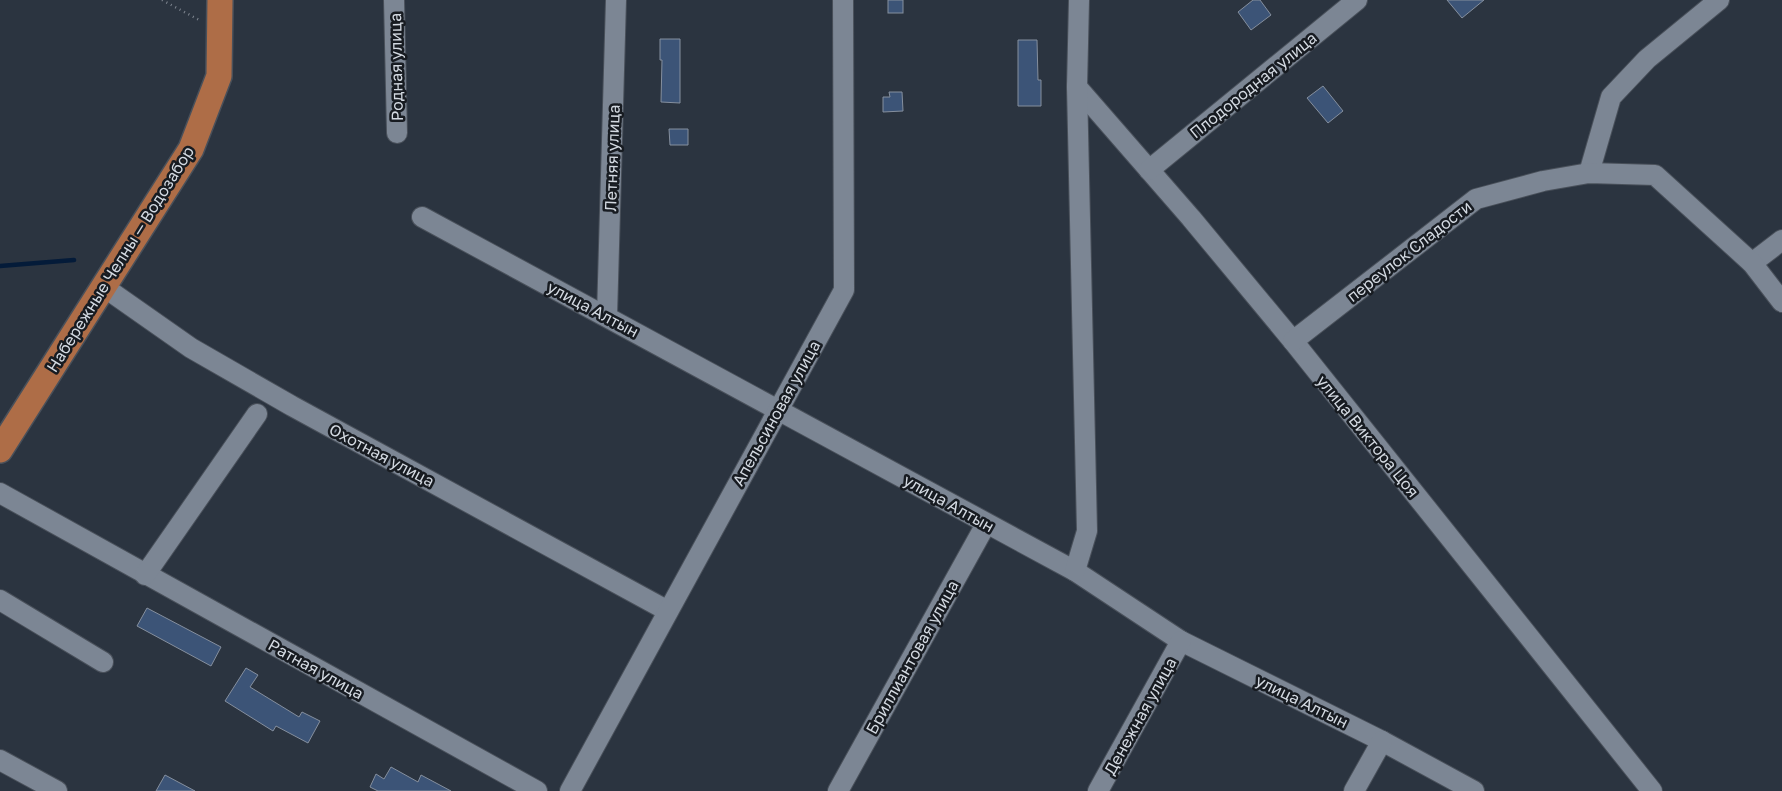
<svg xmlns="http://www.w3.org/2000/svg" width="1782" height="791" viewBox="0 0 1782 791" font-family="'Golos Text',sans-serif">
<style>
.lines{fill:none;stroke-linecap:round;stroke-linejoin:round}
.stream{stroke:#041b39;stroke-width:4.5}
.building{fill:#3c5477;stroke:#858f9e}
.minor-casing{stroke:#49505a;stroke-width:22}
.major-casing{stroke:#49505a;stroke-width:28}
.path{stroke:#7f8690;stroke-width:2.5;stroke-dasharray:1 4;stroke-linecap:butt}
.minor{stroke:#7c8694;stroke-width:20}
.major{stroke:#ae6d47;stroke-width:25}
.labels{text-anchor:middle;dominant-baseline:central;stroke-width:5;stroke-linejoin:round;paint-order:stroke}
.street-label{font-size:16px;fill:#d3d9e1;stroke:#171b21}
</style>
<rect width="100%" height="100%" fill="#2b3440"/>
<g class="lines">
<polyline class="stream" points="0,266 74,260"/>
</g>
<g class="building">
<rect x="888" y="0" width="15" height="13"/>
<polygon points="1253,0 1260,0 1271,15 1251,30 1238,12"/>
<polygon points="1447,0 1484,0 1462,18"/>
<polygon points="660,39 680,39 680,103 661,102 662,60 660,60"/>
<polygon points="1018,40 1037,40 1038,80 1041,80 1041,106 1018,106"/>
<polygon points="1323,86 1343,111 1328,123 1307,98"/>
<polygon points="889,92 902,92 903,111 883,112 883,97 890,97"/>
<polygon points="669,129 688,129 688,145 670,145"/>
<polygon points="147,608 221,647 211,666 137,626"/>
<polygon points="246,668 258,675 250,687 299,717 302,712 320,721 308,743 276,726 273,731 225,701"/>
<polygon points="391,767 418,782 421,775 451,791 378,791 370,787 376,774 384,779"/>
<polygon points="165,775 195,791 156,791"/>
</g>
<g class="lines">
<g class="minor-casing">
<g id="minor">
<polyline points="394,0 397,133"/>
<polyline points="1077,87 1191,218 1293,341 1652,791"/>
<polyline points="1149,170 1357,0"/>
<polyline points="1589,173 1611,97 1647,59 1719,0"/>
<polyline points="422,217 1075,571 1181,641 1382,741 1474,791"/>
<polyline points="1752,263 1782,240"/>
<polyline points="104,287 191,348 292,406 668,611"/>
<polyline points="607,316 616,0"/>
<polyline points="1293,341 1476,199 1543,181 1589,173 1655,175 1752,263 1782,302"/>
<polyline points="0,493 537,791"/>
<polyline points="1075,571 1087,531 1077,87 1079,0"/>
<polyline points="145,575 257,414"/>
<polyline points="0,600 103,662"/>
<polyline points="0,760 57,791"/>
<polyline points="570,791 844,290 843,0"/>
<polyline points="838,791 986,524"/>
<polyline points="1098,791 1181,641"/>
<polyline points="1354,791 1382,741"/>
</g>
</g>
<g class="major-casing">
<polyline id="major" points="0,450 191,149 219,76 220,0"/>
</g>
<polyline class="path" points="162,0 201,21"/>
<use href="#minor" class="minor"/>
<use href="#major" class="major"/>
</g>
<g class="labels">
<g class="street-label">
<text transform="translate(396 67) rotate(-91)">Родная улица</text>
<text transform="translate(1253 85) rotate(-39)">Плодородная улица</text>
<text transform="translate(612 158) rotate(-88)">Летняя улица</text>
<text transform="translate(1409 251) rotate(-38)">переулок Сладости</text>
<text transform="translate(120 259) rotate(-58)">Набережные Челны — Водозабор</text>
<text transform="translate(593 309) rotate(28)">улица Алтын</text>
<text transform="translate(776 413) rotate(-61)">Апельсиновая улица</text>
<text transform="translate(1368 436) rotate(51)">улица Виктора Цоя</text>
<text transform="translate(382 455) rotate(28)">Охотная улица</text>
<text transform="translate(949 503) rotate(29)">улица Алтын</text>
<text transform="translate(912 657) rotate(-61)">Бриллиантовая улица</text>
<text transform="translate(316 669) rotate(29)">Ратная улица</text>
<text transform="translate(1302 701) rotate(26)">улица Алтын</text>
<text transform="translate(1140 716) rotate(-61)">Денежная улица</text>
</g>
</g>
</svg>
